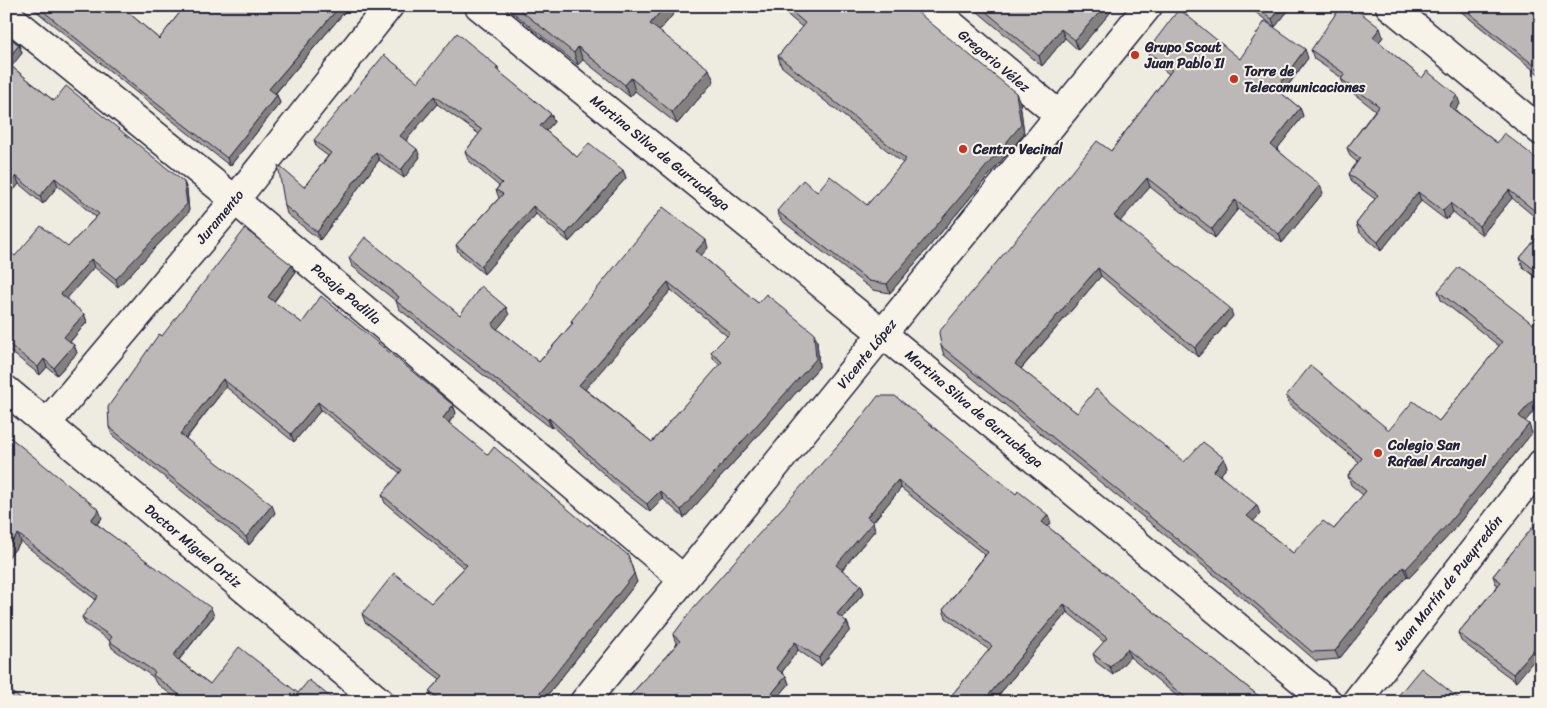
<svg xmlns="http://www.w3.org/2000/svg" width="1547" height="708" viewBox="0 0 1547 708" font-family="Sriracha,sans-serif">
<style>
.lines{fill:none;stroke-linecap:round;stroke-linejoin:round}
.minor-casing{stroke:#22223b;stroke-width:31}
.tertiary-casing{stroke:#22223b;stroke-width:31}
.minor{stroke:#f7f3e8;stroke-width:28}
.tertiary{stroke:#f7f3e8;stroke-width:28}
.wall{fill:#a19e9d;stroke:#22223b;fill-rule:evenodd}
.shaded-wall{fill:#838180;stroke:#22223b}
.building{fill:#bbb8b7;stroke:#22223b;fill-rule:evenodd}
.poi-dot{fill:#c8321e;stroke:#f7f3e8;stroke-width:2}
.labels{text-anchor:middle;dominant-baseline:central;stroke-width:4;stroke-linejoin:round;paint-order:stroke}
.poi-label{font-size:14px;font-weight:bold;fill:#22223b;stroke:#f7f3e8;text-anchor:start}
.street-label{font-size:14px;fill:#22223b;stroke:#f7f3e8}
</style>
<rect width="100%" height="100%" fill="#eeebe1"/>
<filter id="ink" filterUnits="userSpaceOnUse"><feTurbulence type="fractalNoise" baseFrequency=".02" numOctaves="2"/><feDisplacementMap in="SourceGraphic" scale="10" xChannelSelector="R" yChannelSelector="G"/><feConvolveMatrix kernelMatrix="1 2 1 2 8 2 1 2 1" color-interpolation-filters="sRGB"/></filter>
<g filter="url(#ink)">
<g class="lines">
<g class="minor-casing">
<g id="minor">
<polyline points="479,6 883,334 1328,702"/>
<polyline points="929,6 1059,115"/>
<polyline points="6,14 235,200 682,578"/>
<polyline points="47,423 235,200 389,6"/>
</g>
</g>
<g class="tertiary-casing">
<g id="tertiary">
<polyline points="1390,6 1541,131"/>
<polyline points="6,390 380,702"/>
<polyline points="584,702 1148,6"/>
<polyline points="1356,702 1541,464"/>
</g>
</g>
<use href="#minor" class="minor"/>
<use href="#tertiary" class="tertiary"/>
</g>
<g class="wall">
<polygon points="30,6 121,6 159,39 185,6 353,6 349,10 347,9 275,94 277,95 280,103 230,166 137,93"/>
<polygon points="505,6 680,6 659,31 714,81 677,124 635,91 630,97 583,60 578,65"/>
<polygon points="777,6 910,6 1020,102 1024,134 890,293 873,290 781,220 777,211 817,192 867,205 903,163 781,66 778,56 802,27"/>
<polygon points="971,6 1116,6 1078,50 1065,38 1042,66"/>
<polygon points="1247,6 1292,6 1275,27"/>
<polygon points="1454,6 1541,6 1541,76"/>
<polygon points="6,35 19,45 22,53 11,66 54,101 184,182 187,190 189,212 118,287 94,267 66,299 84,314 87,322 70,342 74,345 77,353 57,375 47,367 40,375 6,348 6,248 15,256 68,247 96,217 58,186 43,204 19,184 6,199"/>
<polygon points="1383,37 1379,42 1422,78 1460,104 1455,110 1497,143 1541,162 1541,222 1512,198 1482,235 1453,212 1446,220 1421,201 1381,251 1359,232 1356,224 1375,199 1352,182 1349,174 1357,162 1350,156 1347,148 1375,110 1345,87 1341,79 1342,78 1314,59 1311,50"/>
<polygon points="1147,51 1240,59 1308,58 1282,94 1300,108 1303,116 1277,149 1323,193 1282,243 1238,209 1215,238 1150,187 1120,221 1233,316 1198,357 1101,276 1021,369 1077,413 1184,462 1224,458 1227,467 1220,475 1260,514 1253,521 1293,553 1334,529 1363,495 1351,485 1348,476 1359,462 1289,404 1286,396 1389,430 1439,421 1499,346 1441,300 1438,291 1533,324 1525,421 1532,433 1450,534 1409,578 1407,576 1339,659 1316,661 1256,609 944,355 941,346 1111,151 1169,74 1150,59"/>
<polygon points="498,67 499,72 551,114 554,122 546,131 577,157 623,170 626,178 569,242 536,214 484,274 458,252 456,245 499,198 496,190 499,186 468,160 465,152 479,134 437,104 406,140 420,157 404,178 379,160 320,240 287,214 285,206 304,187 328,156 317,148 314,140 418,82"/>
<polygon points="1541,233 1541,281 1523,267 1520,258"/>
<path d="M708,248L701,255L758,303L817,341L819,367L684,518L663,499L650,512L619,488L552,426L551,428L399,309L396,301L352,266L349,258L460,315H509L497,329L539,362L572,324L571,321ZM671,290L727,336L711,352L714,360L720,365L652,442L585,389Z"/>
<polygon points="292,265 295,273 274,302 302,323 453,405 456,413 449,423 637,582 542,702 436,702 432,699 429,691 440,679 365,622 362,614 431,603 464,568 385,503 382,495 400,473 321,410 294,442 226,387 186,439 275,513 249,545 112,435 109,427 162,336"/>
<polygon points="854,427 1051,523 1048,527 1266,702 1184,702 1130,657 1113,675 1096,662 1093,654 1104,642 1067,612 993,702 946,702 989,650 946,618 943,610 985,555 901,488 873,522 875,530 842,570 861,585 864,593 842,619 847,622 850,630 821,666 798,650 782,672 786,676 789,684 774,702 624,702 677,644 676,643 673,635"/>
<polygon points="6,434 102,518 97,524 214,616 179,660 210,684 298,693 334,700 334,702 181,702 156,683 153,677 112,648 109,640 85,624 82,617 96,600 21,542 6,560"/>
<polygon points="1514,550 1516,682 1461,641 1458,633 1498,585 1496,584 1493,576"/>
</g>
<g class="shaded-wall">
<polygon points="340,6 346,6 347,9 272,97 269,89"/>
<polygon points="347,6 353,6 349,10"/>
<polygon points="665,6 680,6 655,36 650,24"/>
<polygon points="1105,6 1116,6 1078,50 1075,40"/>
<polygon points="1283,6 1292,6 1275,27 1272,19"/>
<polygon points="1380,28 1383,37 1376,45 1373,37"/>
<polygon points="1061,29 1065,38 1042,66 1039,56"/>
<polygon points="19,45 22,53 9,70 6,61"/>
<polygon points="578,47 583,60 578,65 574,53"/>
<polygon points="1305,49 1308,58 1279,97 1276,89"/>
<polygon points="709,69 714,81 677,124 672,112"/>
<polygon points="631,78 635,91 630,97 625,85"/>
<polygon points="1016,93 1020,102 1024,134 890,293 887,284"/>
<polygon points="277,95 280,103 230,166 227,158"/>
<polygon points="1457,95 1460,104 1452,114 1449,106"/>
<polygon points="434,96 437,104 403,144 400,136"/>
<polygon points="1300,108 1303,116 1274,153 1271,145"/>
<polygon points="551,114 554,122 543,134 540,126"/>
<polygon points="417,149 420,157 404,178 401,170"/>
<polygon points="376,152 379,160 320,240 317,232"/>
<polygon points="623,170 626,178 569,242 566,234"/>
<polygon points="16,176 19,184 6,199 6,188"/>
<polygon points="55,178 58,186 43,204 40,196"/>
<polygon points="1147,178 1150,187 1117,225 1114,216"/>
<polygon points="184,182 187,190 189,212 118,287 116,279"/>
<polygon points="1320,185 1323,193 1282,243 1279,234"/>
<polygon points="1509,190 1512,198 1482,235 1479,226"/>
<polygon points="1418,192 1421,201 1381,251 1378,242"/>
<polygon points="1235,200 1238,209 1215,238 1212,229"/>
<polygon points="1450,203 1453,212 1446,220 1443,211"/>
<polygon points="533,206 536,214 484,274 481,266"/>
<polygon points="706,240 708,248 699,258 696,251"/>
<polygon points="91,259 94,267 64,302 61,294"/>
<polygon points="292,265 295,273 271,305 268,297"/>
<polygon points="1098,268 1101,276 1018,372 1015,364"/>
<polygon points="668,282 671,290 582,393 579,385"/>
<polygon points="506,307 509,315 495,332 492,325"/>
<polygon points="1230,308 1233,316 1198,357 1195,348"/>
<polygon points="84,314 87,322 67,345 64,337"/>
<polygon points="814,333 817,341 819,367 684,518 681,510"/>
<polygon points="74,345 77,353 57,375 54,368"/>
<polygon points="44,359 47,367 40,375 38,367"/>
<polygon points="223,379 226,387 183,442 180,434"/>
<polygon points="1541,391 1541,403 1522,425 1519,416"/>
<polygon points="318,402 321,410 294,442 291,434"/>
<polygon points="453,405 456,413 446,426 443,418"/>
<polygon points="549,418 552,426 551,428 548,420"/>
<polygon points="1529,424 1532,433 1450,534 1409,578 1406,569"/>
<polygon points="1224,458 1227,467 1217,479 1214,471"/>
<polygon points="898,480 901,488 873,522 875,530 839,573 836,565 867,517"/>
<polygon points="660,491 663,499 650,512 647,504"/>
<polygon points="272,505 275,513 249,545 246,537"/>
<polygon points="1257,505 1260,514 1250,525 1247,516"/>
<polygon points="99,510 102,518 94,528 91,520"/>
<polygon points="1048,515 1051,523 1045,530 1042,522"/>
<polygon points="18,534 21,542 6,560 6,549"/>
<polygon points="628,555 637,582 542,702 533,702"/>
<polygon points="1403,567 1407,576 1339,659 1335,651"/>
<polygon points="861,585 864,593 839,622 837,614"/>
<polygon points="1064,604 1067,612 993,702 983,702"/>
<polygon points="211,608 214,616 176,663 173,656"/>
<polygon points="1541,615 1541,627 1536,621"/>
<polygon points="847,622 850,630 821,666 819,658"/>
<polygon points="1541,641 1541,652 1516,682 1513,674"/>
<polygon points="795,642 798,650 779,676 776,668"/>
<polygon points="1127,649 1130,657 1113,675 1110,667"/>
<polygon points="786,676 789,684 774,702 765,702"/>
</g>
<g class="building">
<polygon points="37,6 121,6 159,39 185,6 340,6 269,89 277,95 227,158 134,86"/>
<polygon points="515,6 665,6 650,24 709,69 672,112 631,78 625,85 578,47 574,53"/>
<polygon points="785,6 910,6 1016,93 1021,125 887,284 869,281 777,211 803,180 817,192 830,176 867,205 906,159 778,56 805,23"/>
<polygon points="979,6 1105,6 1075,40 1061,29 1039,56"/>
<polygon points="1255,6 1283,6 1272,19"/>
<polygon points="1341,6 1352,6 1380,28 1373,37 1422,78 1427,71 1457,95 1449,106 1497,143 1504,133 1541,162 1541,216 1509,190 1479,226 1450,203 1443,211 1418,192 1378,242 1356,224 1378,195 1349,174 1360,158 1347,148 1379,106 1341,79 1345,74 1311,50"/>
<polygon points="1461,6 1541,6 1541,71"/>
<polygon points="1179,9 1240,59 1265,21 1305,49 1276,89 1300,108 1271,145 1320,185 1279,234 1235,200 1212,229 1147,178 1114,216 1230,308 1195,348 1098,268 1015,364 1077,413 1096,389 1184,462 1203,442 1224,458 1214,471 1257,505 1247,516 1293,553 1323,521 1334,529 1366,491 1348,476 1362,458 1286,396 1310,366 1389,430 1413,401 1439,421 1502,342 1438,291 1459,267 1533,324 1541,314 1541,391 1519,416 1529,424 1447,525 1406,569 1403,567 1335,651 1312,652 1253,601 941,346 939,332 1097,141 1111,151 1172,70 1147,51"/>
<polygon points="457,33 498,67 496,69 551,114 540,126 577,157 589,143 623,170 566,234 533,206 481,266 456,245 503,194 496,190 502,183 465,152 482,130 434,96 400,136 417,149 401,170 376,152 317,232 285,206 278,165 304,187 331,153 314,140 384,55 418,82"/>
<polygon points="6,35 19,45 6,61"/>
<polygon points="6,62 54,101 66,86 184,182 187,204 116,279 91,259 61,294 84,314 64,337 74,345 54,368 44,359 38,367 6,342 6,248 15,256 41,226 68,247 99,214 55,178 40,196 16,176 6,188"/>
<path d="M663,207L706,240L696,251L758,303L766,294L814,333L816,359L681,510L660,491L647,504L616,480L549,418L548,420L396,301L399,297L349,258L365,237L460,315L481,286L506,307L492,325L539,362L573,323L571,321ZM668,282L730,333L711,352L722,362L652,442L579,385Z"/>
<polygon points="245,229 292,265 268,297 302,323 321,296 453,405 443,418 488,455 494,447 588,526 589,524 628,555 634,574 533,702 510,702 507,699 504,702 443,702 429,691 443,676 362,614 394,573 431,603 467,565 382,495 402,470 318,402 291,434 223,379 180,434 272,505 246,537 109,427 108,407 159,334 162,336"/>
<polygon points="1541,233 1541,275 1520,258"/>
<polygon points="878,396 895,396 1016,494 1018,491 1048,515 1042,522 1266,702 1184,702 1187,699 1127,649 1110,667 1093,654 1107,638 1064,604 983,702 946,702 992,646 943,610 988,552 898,480 867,517 873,522 836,565 861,585 837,614 847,622 819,658 795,642 776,668 786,676 765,702 624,702 680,641 673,635 694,607 854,427"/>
<polygon points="6,434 99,510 91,520 211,608 173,656 210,684 239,647 298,693 309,680 334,700 332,702 189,702 153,675 155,672 109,641 112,637 82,617 98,596 18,534 6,549"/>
<polygon points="1541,517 1541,615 1536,621 1541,625 1541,641 1513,674 1458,633 1501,582 1493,576 1514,550"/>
<polygon points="1421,668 1463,702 1393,702"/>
<polygon points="6,687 24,702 6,702"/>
</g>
</g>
<g class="poi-dot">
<circle cx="1135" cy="55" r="5"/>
<circle cx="1234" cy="79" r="5"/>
<circle cx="963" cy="149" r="5"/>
<circle cx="1378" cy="453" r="5"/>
</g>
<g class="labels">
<g class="poi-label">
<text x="1145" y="47">Grupo Scout<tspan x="1145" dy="16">Juan Pablo II</tspan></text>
<text x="1244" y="71">Torre de<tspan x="1244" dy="16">Telecomunicaciones</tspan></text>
<text x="973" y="149">Centro Vecinal</text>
<text x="1388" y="445">Colegio San<tspan x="1388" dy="16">Rafael Arcangel</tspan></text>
</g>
<g class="street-label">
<text transform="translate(994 61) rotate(40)">Gregorio Vélez</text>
<text transform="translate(660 153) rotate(39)">Martina Silva de Gurruchaga</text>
<text transform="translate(220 217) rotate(-50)">Juramento</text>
<text transform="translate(346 294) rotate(40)">Pasaje Padilla</text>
<text transform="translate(867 354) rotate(-51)">Vicente López</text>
<text transform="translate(974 409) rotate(40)">Martina Silva de Gurruchaga</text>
<text transform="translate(193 546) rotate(40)">Doctor Miguel Ortiz</text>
<text transform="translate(1448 583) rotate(-52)">Juan Martín de Pueyrredón</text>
</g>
</g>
<rect width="1547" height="708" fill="none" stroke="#f7f3e8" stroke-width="25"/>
<rect x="12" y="12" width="1522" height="683" fill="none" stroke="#22223b" stroke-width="2" filter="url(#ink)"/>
</svg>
